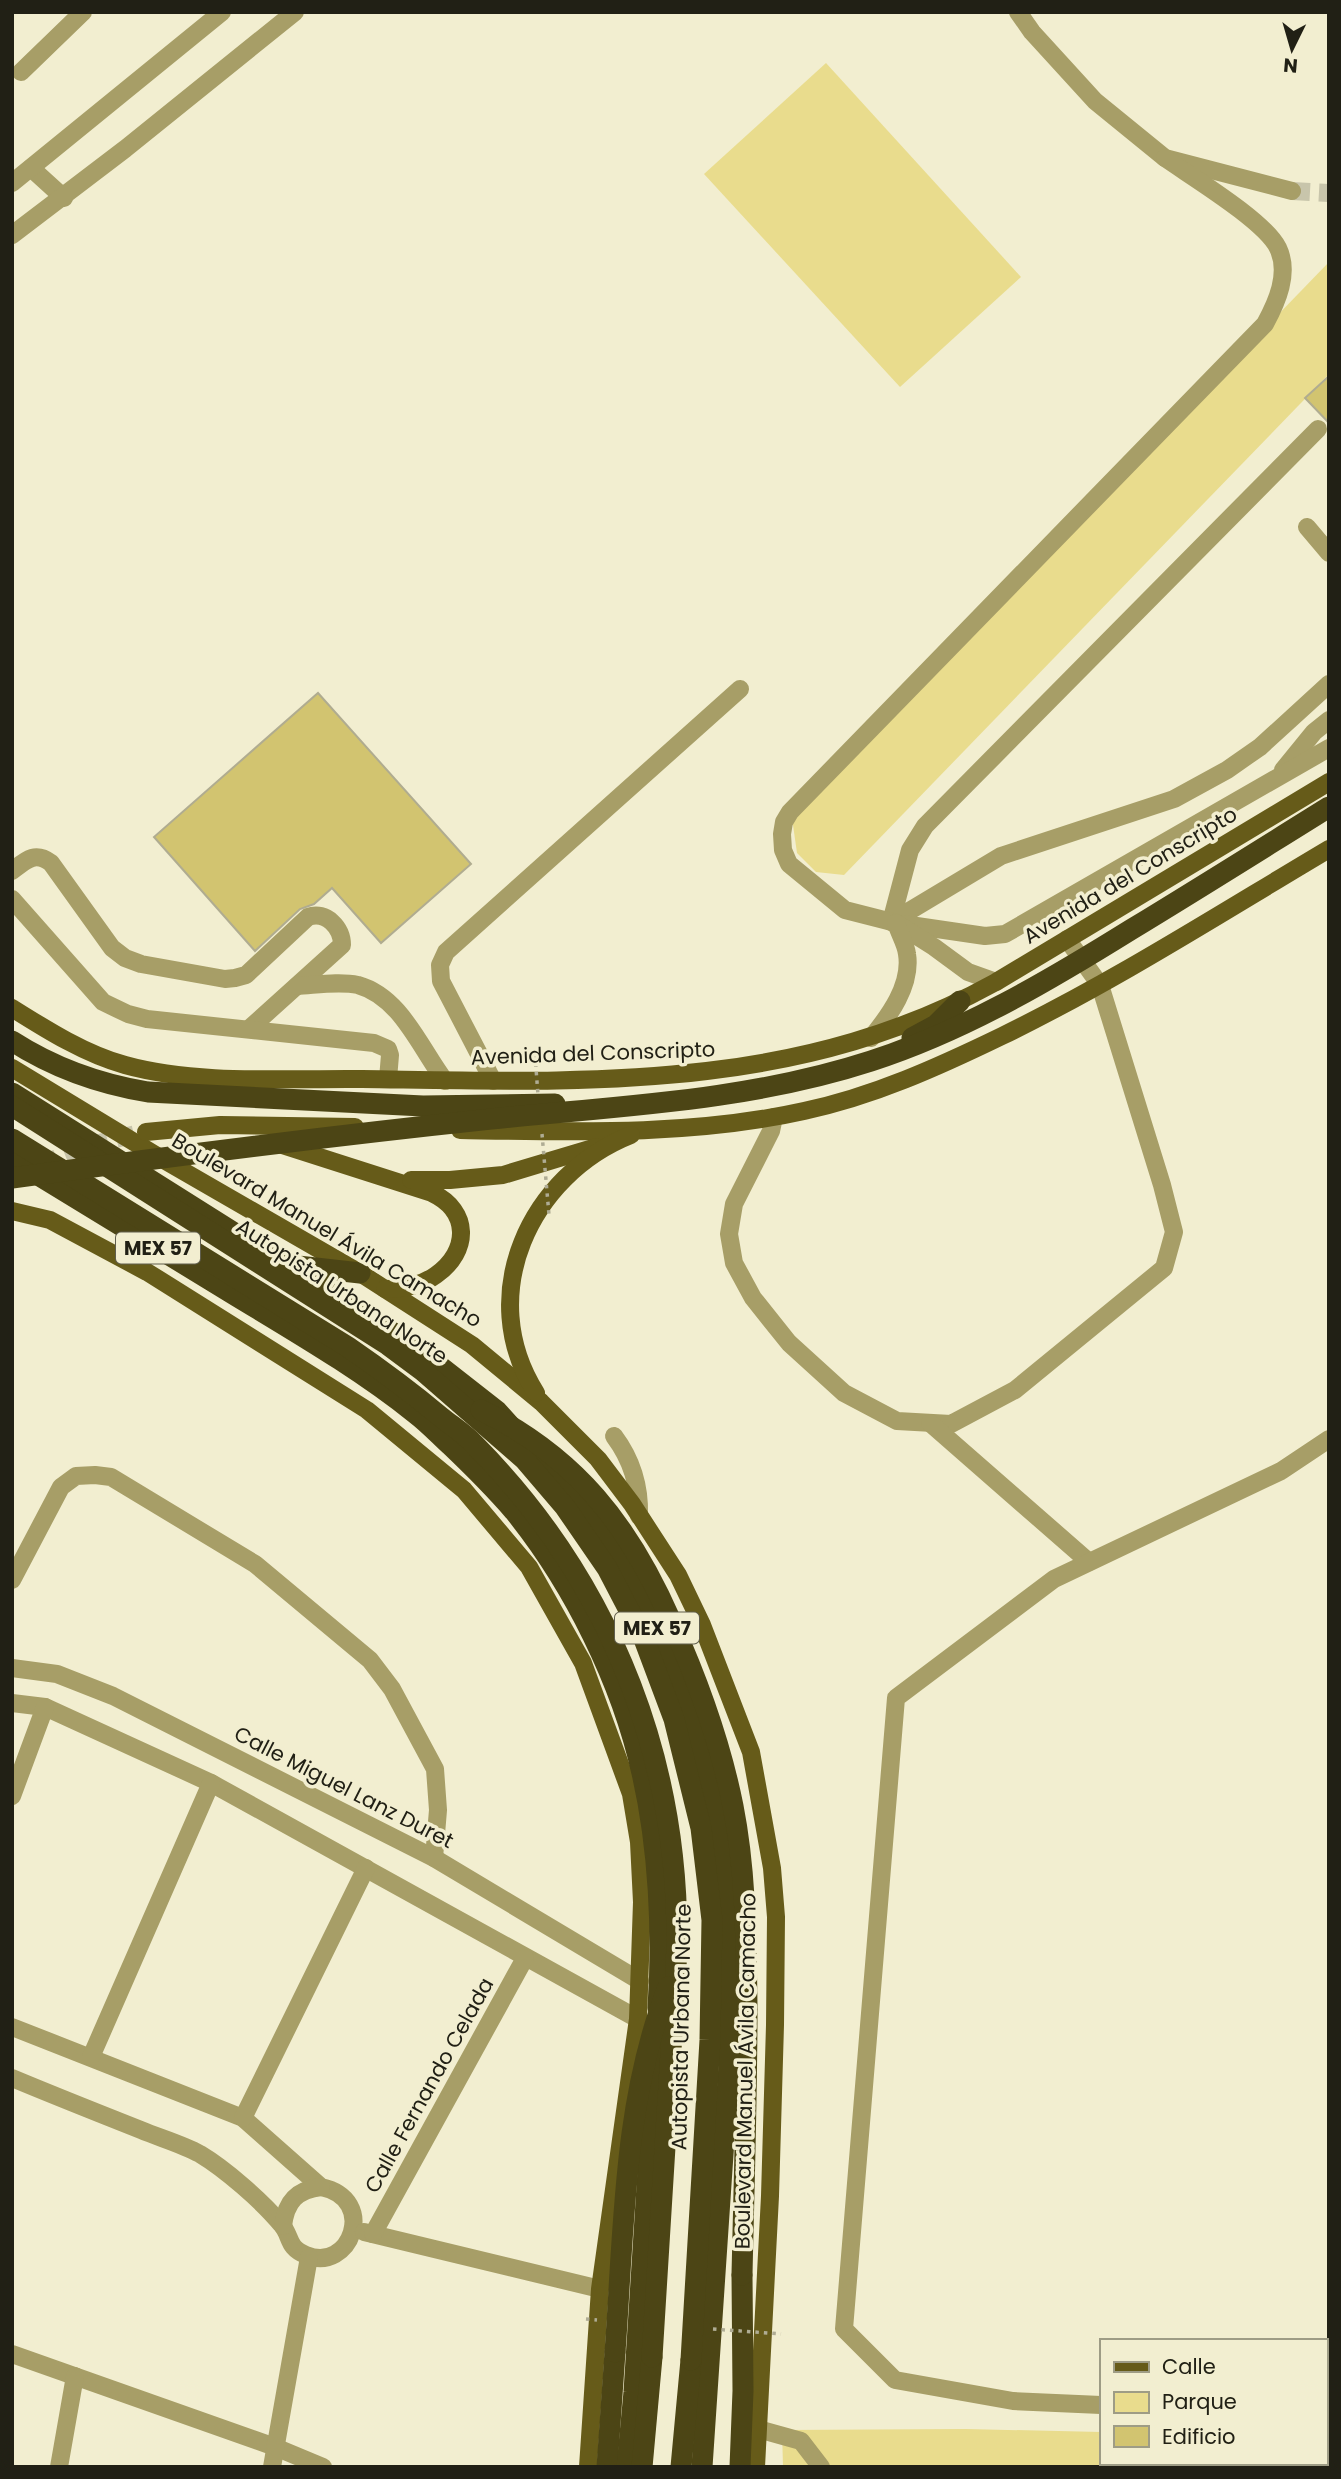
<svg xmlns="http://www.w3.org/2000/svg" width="1341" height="2479" viewBox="0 0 1341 2479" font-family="Poppins,sans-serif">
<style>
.green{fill:#e9dc8d}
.building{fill:#d2c470;stroke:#b0ac90;stroke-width:2}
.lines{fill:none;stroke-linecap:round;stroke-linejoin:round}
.minor-tunnel{stroke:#c8c5ab;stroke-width:18;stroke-dasharray:18 9;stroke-linecap:butt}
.major-tunnel{stroke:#c8c5ab;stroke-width:18;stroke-dasharray:18 9;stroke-linecap:butt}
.path{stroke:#afac94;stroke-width:3.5;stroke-dasharray:3.5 5;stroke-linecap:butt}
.minor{stroke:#a79e67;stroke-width:18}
.major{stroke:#665b19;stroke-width:18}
.highway{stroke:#4c4515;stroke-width:21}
.path-bridge{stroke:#afac94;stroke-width:3.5;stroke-dasharray:3.5 5;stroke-linecap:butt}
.highway-bridge{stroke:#4c4515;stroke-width:21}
.labels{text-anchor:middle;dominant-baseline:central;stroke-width:7;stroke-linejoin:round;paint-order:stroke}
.shield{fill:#f2eed0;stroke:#605e4d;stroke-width:2}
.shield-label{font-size:19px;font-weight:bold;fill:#212015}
.street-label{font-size:21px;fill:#212015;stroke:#f2eed0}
</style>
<rect width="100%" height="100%" fill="#f2eed0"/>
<g class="green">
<polygon points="826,63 1021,277 900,387 704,174"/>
<polygon points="1329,262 1329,374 844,875 816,872 797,853 792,818"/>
<polygon points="966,2429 1101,2432 1101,2463 1325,2463 1325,2436 1329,2436 1329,2467 783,2467 782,2430"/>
</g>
<g class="building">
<polygon points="1329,376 1329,423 1305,398"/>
<polygon points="318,693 471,864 381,943 332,888 314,904 300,909 255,951 154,837"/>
</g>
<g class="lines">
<polyline class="minor-tunnel" points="1292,191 1329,193"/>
<polyline class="major-tunnel" points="40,1165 91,1145 136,1134"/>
<polyline class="path" points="502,1055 535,1055"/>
<g class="minor">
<polyline points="1018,12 1032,32 1095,101 1165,158 1292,191"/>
<polyline points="21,72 83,12"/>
<polyline points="31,168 64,198"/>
<polyline points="12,183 222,12"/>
<polyline points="12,235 125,149 295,12"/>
<polyline points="1318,429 925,826 910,850 891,922 1001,856 1174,799 1227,770 1260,747 1329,684"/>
<polyline points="1307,527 1329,553"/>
<polyline points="1283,770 1314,732 1329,720"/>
<path d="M12,871C26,860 35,851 51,863L112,948L125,958L141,964L225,979L235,978L246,975L308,917C326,910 342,928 342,945L250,1028"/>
<polyline points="12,899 103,1002 128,1014 147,1019 374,1043 388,1049 390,1055 388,1079"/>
<polyline points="903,924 985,936 1005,934 1329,748"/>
<path d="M996,982L968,972L934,947L896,923L845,910L789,864L783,850L782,834L784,822L790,812L1265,324C1277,302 1290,273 1278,248C1265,221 1192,177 1165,158"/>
<path d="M297,986C316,985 339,981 358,985C401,997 420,1048 445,1081"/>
<path d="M871,1038C889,1016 912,985 907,954C906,944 899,933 896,923"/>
<polyline points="493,1081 441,981 440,965 446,952 740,689"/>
<polyline points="774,1117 771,1131 734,1204 729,1234 734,1263 753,1298 789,1343 844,1393 897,1421 951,1424 1015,1390 1164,1268 1174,1232 1162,1185 1100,985 1067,939"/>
<polyline points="930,1423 1089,1562"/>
<path d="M614,1436C632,1460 640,1485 639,1516"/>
<polyline points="12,1580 61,1487 76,1476 95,1475 111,1477 255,1564 370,1660 392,1689 435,1769 438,1810 434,1858"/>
<polyline points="12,1668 57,1674 113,1696 434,1858 640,1981"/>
<polyline points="12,1703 45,1707 211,1783 638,2019"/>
<polyline points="12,1796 45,1707"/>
<path d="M12,2027L243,2118L321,2187C379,2199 350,2274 306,2255C286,2247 292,2236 281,2224C262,2201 225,2169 200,2154C182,2144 160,2138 141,2130C98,2113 55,2096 12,2078"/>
<polyline points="91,2057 211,1783"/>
<polyline points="243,2118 366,1868"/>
<path d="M283,2226C286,2201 297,2190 321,2187"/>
<polyline points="364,2232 600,2289"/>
<polyline points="373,2234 525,1958"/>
<polyline points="12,2354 275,2447 323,2467"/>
<polyline points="1101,2405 1013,2401 895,2380 844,2329 896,1698 1054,1579 1281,1471 1329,1439"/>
<polyline points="1325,2415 1329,2415"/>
<polyline points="758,2429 801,2441 821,2467"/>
<polyline points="59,2467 75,2376"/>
<polyline points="272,2467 309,2257"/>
</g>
<g class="major">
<path d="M12,1008C47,1030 85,1054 125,1065C197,1085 287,1078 362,1079C583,1082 796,1093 996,982L1329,782"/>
<polyline points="12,1068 157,1156 360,1273 472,1345 541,1402 598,1459 632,1504 678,1575 702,1625 751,1752 772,1868 776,1917 775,2025 770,2196 756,2467"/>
<path d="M460,1130C574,1132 692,1136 804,1111C874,1096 938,1067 1002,1036C1115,981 1221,913 1329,849"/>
<polyline points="146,1132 220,1125 355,1127"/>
<path d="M279,1144L432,1193C470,1211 470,1251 436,1275C421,1286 403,1289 385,1289"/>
<polyline points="411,1180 450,1180 503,1175 596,1147"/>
<polyline points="12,1211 50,1220 147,1272 367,1410 464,1490 529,1567 583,1663 631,1794 639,1842 642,1902 638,2019 600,2289 588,2467"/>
<path d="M536,1393C474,1295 530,1175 631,1135"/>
</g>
<g class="highway">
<polyline points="912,1038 936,1025 960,1001"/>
<path d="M12,1041C54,1068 99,1084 148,1092L423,1106L555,1104"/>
<polyline points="12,1093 414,1346 497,1411 570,1492 627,1571 664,1642 696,1730 716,1820 727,1898 730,1964 729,2065 702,2467"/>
<path d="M12,1159C88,1205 163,1251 238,1297C299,1334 361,1370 416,1414C428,1423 439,1435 450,1445C472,1466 494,1488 514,1511C573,1584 622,1682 642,1773C659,1847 663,1933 658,2008"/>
<polyline points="289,1265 360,1273"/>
<polyline points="607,2467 615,2352"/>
<polyline points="627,2467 634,2392 656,2044"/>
<polyline points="642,2467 652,2357"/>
<polyline points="681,2467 691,2360"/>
<polyline points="740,2467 743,2391 742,2275"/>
</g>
<g class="path-bridge">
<polyline points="535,1055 538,1095"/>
<polyline points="542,1134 549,1215"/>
<polyline points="586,2319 597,2320"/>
<polyline points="713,2329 781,2334"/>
</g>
<g class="highway-bridge">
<polyline points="12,1106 388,1345 423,1371 524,1459 565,1507 607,1568 644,1639 674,1719 701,1828 712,1920 710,2040 691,2360"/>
<path d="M12,1139L348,1347C380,1369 411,1392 441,1417C452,1426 465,1434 474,1444C614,1585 685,1771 676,1969L652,2357"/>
<path d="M12,1178C172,1156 331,1136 491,1119C619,1106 748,1101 871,1061C964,1031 1050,980 1132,929C1198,889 1263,848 1329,807"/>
<path d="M481,1410C576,1457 629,1525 671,1621C698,1681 720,1741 733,1806C746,1872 746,1939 747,2006C747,2096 744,2186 742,2275"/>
<path d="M615,2352C624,2230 623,2102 668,1987"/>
</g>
</g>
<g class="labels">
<g class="shield">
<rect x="116" y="1232.5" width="84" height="31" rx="5"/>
<rect x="615" y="1612.5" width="84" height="31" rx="5"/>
</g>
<g class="shield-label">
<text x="158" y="1248">MEX 57</text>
<text x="657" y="1628">MEX 57</text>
</g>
<g class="street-label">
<text transform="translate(1130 875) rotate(-31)">Avenida del Conscripto</text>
<text transform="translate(593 1053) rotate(-2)">Avenida del Conscripto</text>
<text transform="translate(327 1230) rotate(31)">Boulevard Manuel Ávila Camacho</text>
<text transform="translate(342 1291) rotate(33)">Autopista Urbana Norte</text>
<text transform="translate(344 1787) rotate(27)">Calle Miguel Lanz Duret</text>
<text transform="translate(681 2027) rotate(-89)">Autopista Urbana Norte</text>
<text transform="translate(745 2071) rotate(-89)">Boulevard Manuel Ávila Camacho</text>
<text transform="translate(429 2085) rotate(-61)">Calle Fernando Celada</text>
</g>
</g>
<rect width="1341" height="2479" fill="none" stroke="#212015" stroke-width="28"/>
<rect x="1100" y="2339" width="228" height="126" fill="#f2eed0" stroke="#9e9c85" stroke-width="2"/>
<rect x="1114" y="2362" width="35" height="10" fill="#665b19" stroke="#9e9c85" stroke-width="2"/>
<text x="1162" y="2374" font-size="21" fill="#212015">Calle</text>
<rect x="1114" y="2392" width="35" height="21" fill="#e9dc8d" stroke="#9e9c85" stroke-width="2"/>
<text x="1162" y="2409" font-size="21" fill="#212015">Parque</text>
<rect x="1114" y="2426" width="35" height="21" fill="#d2c470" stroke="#9e9c85" stroke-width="2"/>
<text x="1162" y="2444" font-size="21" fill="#212015">Edificio</text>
<g transform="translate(1292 49) rotate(185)" stroke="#f2eed0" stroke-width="5" paint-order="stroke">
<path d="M0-5L12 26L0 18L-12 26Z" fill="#212015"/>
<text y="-10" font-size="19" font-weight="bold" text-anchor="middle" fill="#212015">N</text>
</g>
</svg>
